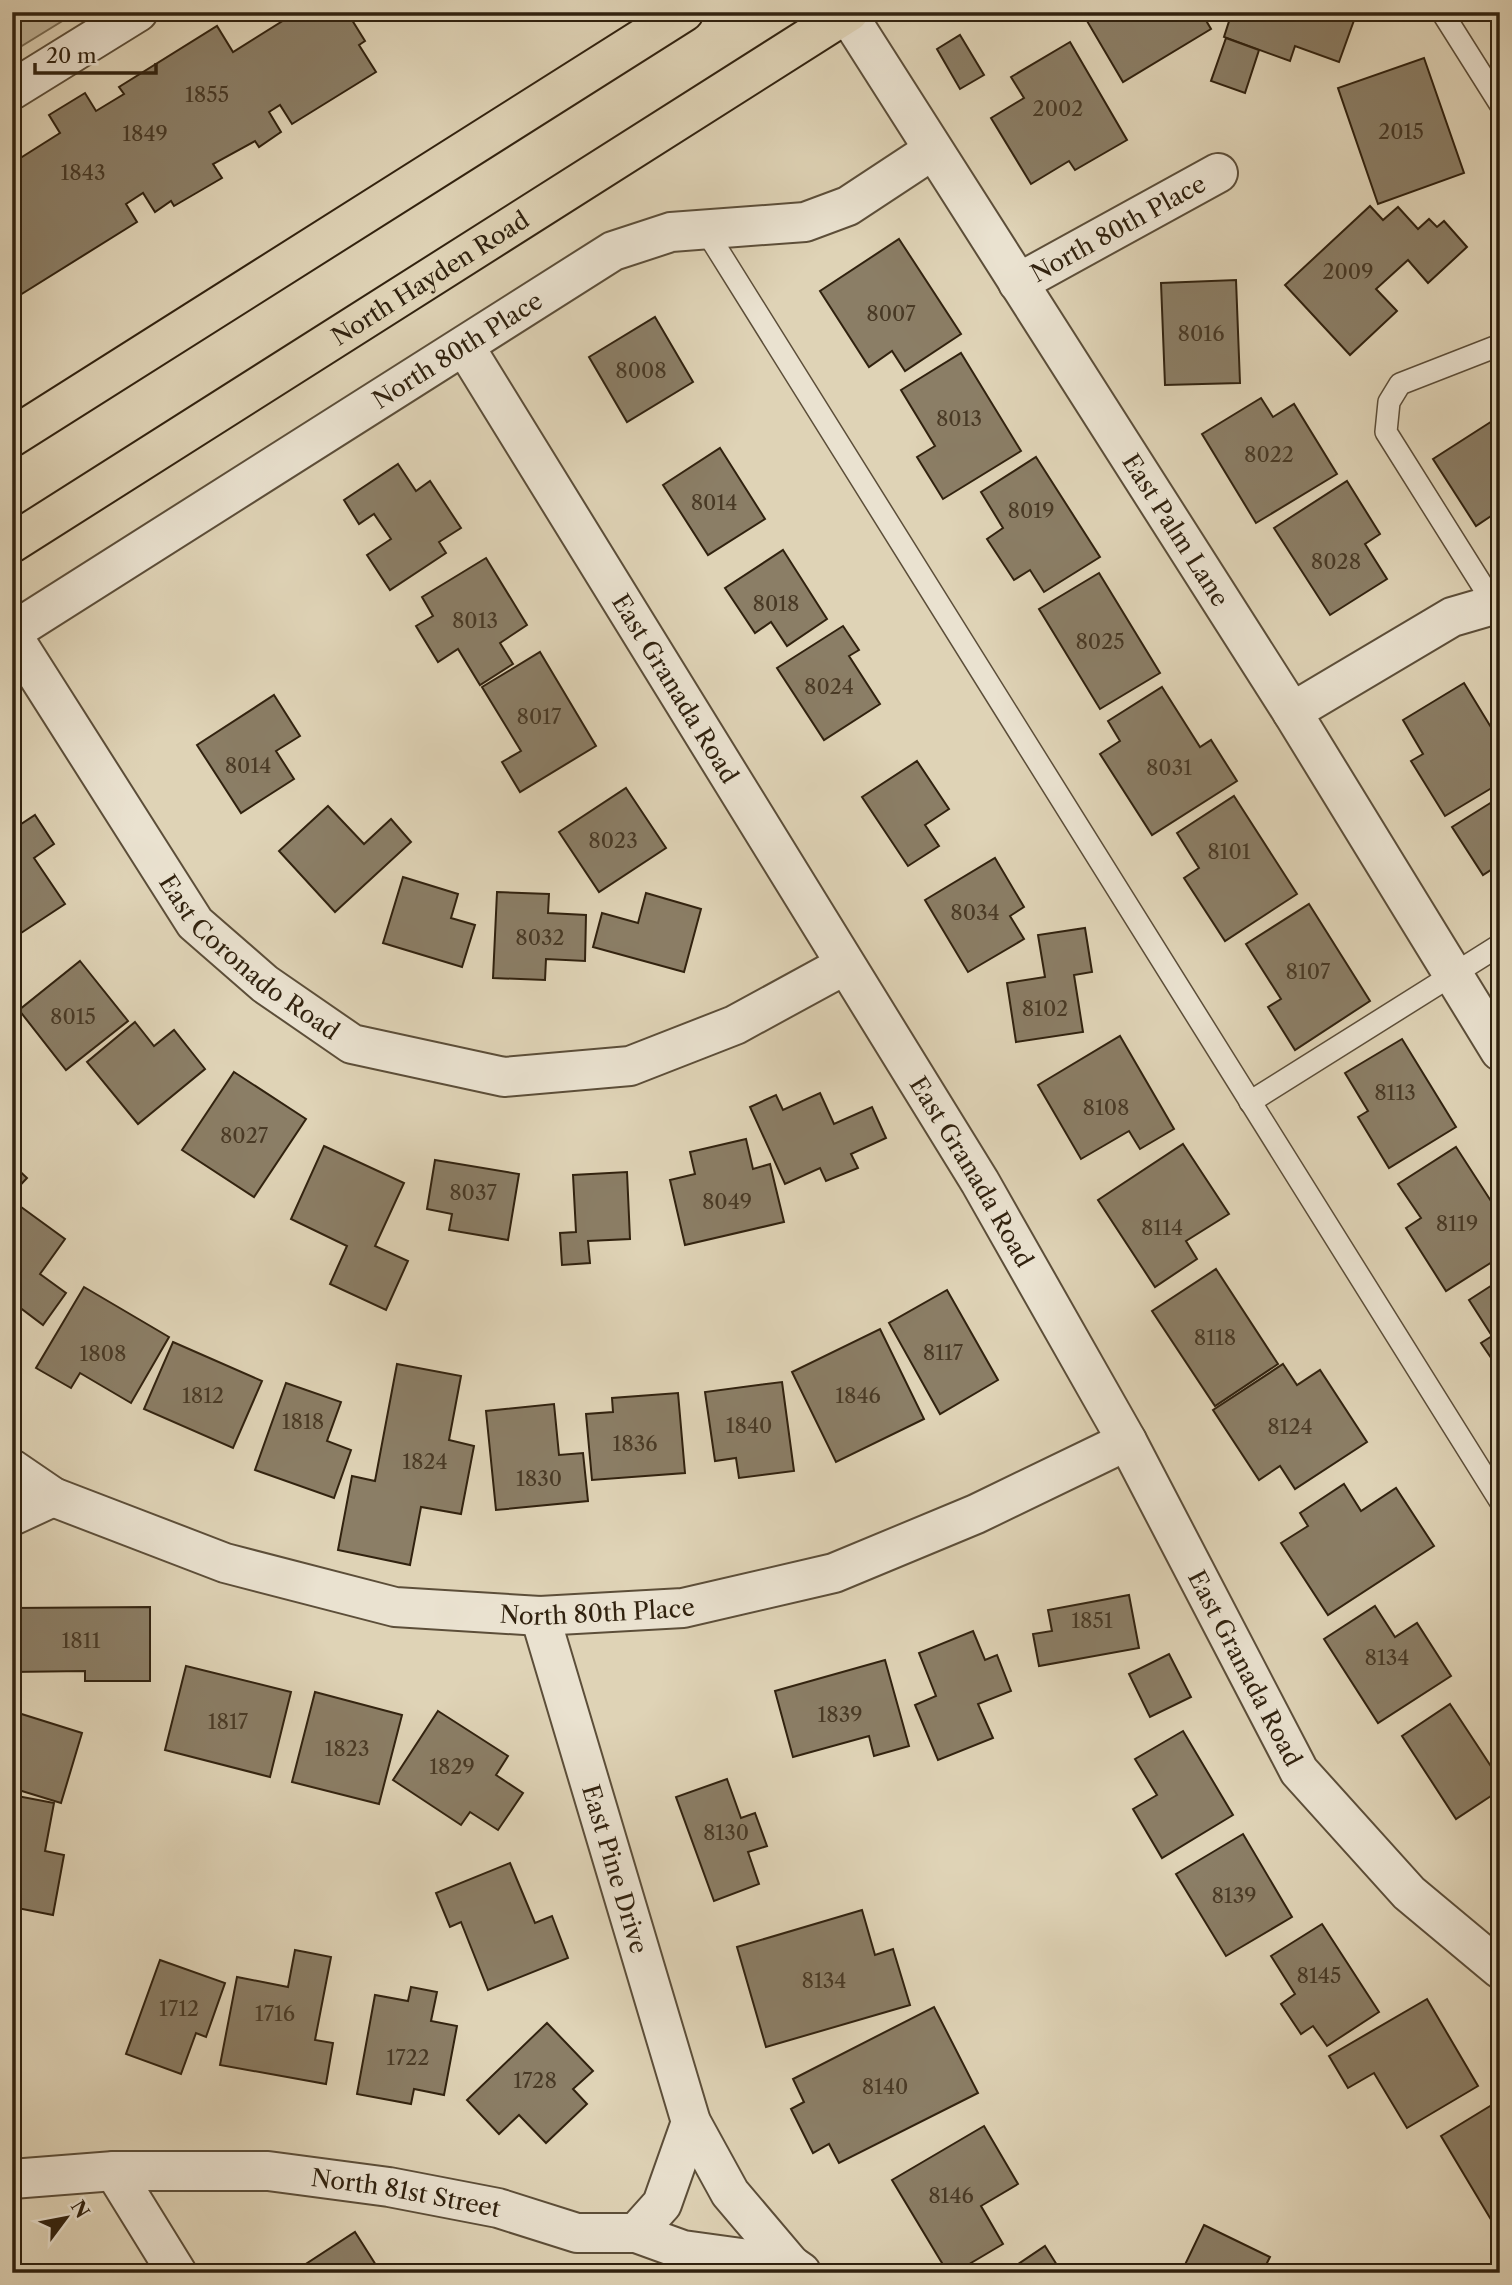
<svg xmlns="http://www.w3.org/2000/svg" width="1512" height="2285" viewBox="0 0 1512 2285" font-family="'Libre Caslon Text',serif">
<style>
.green{fill:#c1b59a;stroke:#796c54;stroke-width:2}
.building{fill:#8b7e66;stroke:#31220f;stroke-width:2}
.lines{fill:none;stroke-linecap:round;stroke-linejoin:round}
.lane-casing{stroke:#5c4e39;stroke-width:24}
.street-casing{stroke:#5c4e39;stroke-width:42}
.primary-casing{stroke:#31220f;stroke-width:42}
.lane{stroke:#eae2d0;stroke-width:21}
.street{stroke:#eae2d0;stroke-width:38}
.primary{stroke:#dfd3b6;stroke-width:38}
.labels{text-anchor:middle;dominant-baseline:central;stroke-width:5;stroke-linejoin:round;paint-order:stroke}
.number-label{font-size:21px;fill:#483925}
.street-label{font-size:24px;fill:#31220f;stroke:#eae2d0}
</style>
<rect width="100%" height="100%" fill="#dfd3b6"/>
<filter id="stains"><feTurbulence type="fractalNoise" baseFrequency=".00286" numOctaves="4"/><feColorMatrix values="0 0 0 0 .2 0 0 0 0 .09 0 0 0 0 .02 0 0 0 .5 -.17"/></filter>
<radialGradient id="worn" r=".72"><stop offset=".6" stop-color="#630" stop-opacity="0"/><stop offset="1" stop-color="#630" stop-opacity=".3"/></radialGradient>
<polygon class="green" points="12,12 59,12 64,20 12,52"/>
<g class="building">
<polygon points="297,12 347,12 365,41 359,45 376,72 292,124 280,105 269,112 281,132 259,147 255,141 213,164 222,178 174,206 171,201 155,212 143,193 126,204 137,222 12,300 12,160 14,162 60,133 49,115 85,93 96,111 124,94 119,87 217,26 233,52"/>
<polygon points="1094,12 1201,12 1211,29 1123,82 1087,21 1096,16"/>
<polygon points="1232,12 1357,12 1339,62 1295,46 1290,61 1224,37"/>
<polygon points="960,35 984,75 960,89 937,49"/>
<polygon points="1226,38 1259,50 1245,93 1211,81"/>
<polygon points="1070,42 1127,140 1075,170 1069,161 1031,184 991,118 1024,98 1011,77"/>
<polygon points="1424,58 1464,173 1378,204 1338,88"/>
<polygon points="1370,206 1383,220 1398,207 1418,229 1429,219 1437,227 1444,221 1467,247 1428,283 1408,260 1376,289 1397,311 1350,355 1285,285"/>
<polygon points="899,239 961,334 905,371 892,351 869,367 820,291"/>
<polygon points="1236,280 1240,383 1165,385 1161,283"/>
<polygon points="655,317 693,382 627,422 589,357"/>
<polygon points="961,353 1021,451 943,499 917,457 935,446 901,390"/>
<polygon points="1261,398 1273,417 1294,404 1337,474 1256,523 1202,434"/>
<polygon points="1500,416 1500,510 1476,526 1433,459"/>
<polygon points="720,448 765,519 708,555 663,485"/>
<polygon points="1036,457 1100,557 1044,592 1030,570 1014,580 987,539 1003,528 981,492"/>
<polygon points="398,464 416,491 430,481 461,528 439,542 446,553 390,590 367,555 391,539 374,514 359,524 344,500"/>
<polygon points="1347,481 1380,534 1365,544 1387,579 1330,615 1274,528"/>
<polygon points="783,550 827,619 787,646 771,622 755,633 725,588"/>
<polygon points="486,558 527,625 500,643 513,664 480,685 458,649 438,662 416,626 433,616 422,597"/>
<polygon points="1099,573 1160,673 1100,709 1039,609"/>
<polygon points="843,626 859,650 849,656 880,704 824,740 777,668"/>
<polygon points="540,652 596,746 520,792 502,762 521,751 482,687"/>
<polygon points="1464,683 1500,742 1500,783 1445,816 1411,761 1423,754 1403,720"/>
<polygon points="1162,687 1200,747 1211,740 1237,781 1152,835 1100,754 1120,741 1108,721"/>
<polygon points="274,695 300,736 276,751 294,779 241,813 197,745"/>
<polygon points="917,761 949,809 925,825 939,846 908,866 862,797"/>
<polygon points="626,788 666,848 599,892 559,832"/>
<polygon points="1234,796 1297,894 1225,941 1184,878 1199,868 1177,833"/>
<polygon points="1500,797 1500,878 1494,868 1483,875 1452,827"/>
<polygon points="328,806 364,844 391,819 411,842 335,912 279,851"/>
<polygon points="35,815 54,844 34,858 65,904 12,939 12,830"/>
<polygon points="995,858 1024,907 1010,916 1024,939 968,972 925,900"/>
<polygon points="403,877 458,894 451,918 475,925 462,967 383,943"/>
<polygon points="497,892 549,894 548,913 586,915 585,961 546,959 545,980 493,978"/>
<polygon points="646,893 701,909 684,972 593,947 602,913 638,923"/>
<polygon points="1309,904 1370,1001 1295,1050 1268,1007 1281,999 1246,944"/>
<polygon points="1085,928 1092,972 1074,975 1083,1032 1016,1042 1007,983 1045,977 1038,935"/>
<polygon points="80,961 128,1021 66,1070 19,1010"/>
<polygon points="135,1022 154,1046 174,1030 205,1069 138,1124 87,1062"/>
<polygon points="1120,1036 1174,1129 1140,1149 1129,1131 1081,1159 1038,1085"/>
<polygon points="1402,1039 1456,1127 1389,1168 1358,1117 1368,1111 1345,1073"/>
<polygon points="234,1072 306,1119 254,1197 182,1150"/>
<polygon points="820,1093 834,1124 872,1107 886,1138 851,1154 858,1168 826,1181 820,1168 785,1184 750,1107 776,1095 783,1110"/>
<polygon points="746,1139 753,1169 770,1164 784,1222 685,1245 670,1180 695,1174 690,1152"/>
<polygon points="1183,1144 1229,1214 1186,1241 1197,1259 1155,1287 1098,1200"/>
<polygon points="324,1146 404,1183 375,1246 408,1261 386,1310 330,1284 347,1246 291,1219"/>
<polygon points="1456,1147 1500,1215 1500,1257 1446,1291 1406,1228 1421,1218 1398,1184"/>
<polygon points="435,1160 519,1174 508,1240 449,1230 452,1214 427,1209"/>
<polygon points="12,1164 27,1178 12,1194"/>
<polygon points="627,1172 630,1239 588,1241 590,1263 562,1265 560,1233 576,1232 573,1175"/>
<polygon points="17,1204 65,1239 40,1274 66,1293 43,1325 19,1307 12,1316 12,1210"/>
<polygon points="1216,1269 1278,1364 1215,1406 1152,1311"/>
<polygon points="1500,1280 1500,1371 1481,1343 1492,1336 1469,1300"/>
<polygon points="84,1287 169,1337 131,1403 80,1373 71,1388 36,1368"/>
<polygon points="947,1290 998,1380 940,1414 889,1323"/>
<polygon points="880,1329 924,1419 836,1462 792,1372"/>
<polygon points="173,1342 262,1381 233,1448 144,1409"/>
<polygon points="397,1364 461,1376 449,1440 474,1446 461,1514 421,1507 410,1565 338,1550 352,1476 375,1481"/>
<polygon points="1283,1364 1297,1385 1320,1370 1367,1442 1295,1489 1280,1466 1259,1480 1213,1410"/>
<polygon points="782,1382 794,1471 739,1478 736,1458 715,1461 705,1392"/>
<polygon points="286,1383 341,1402 327,1441 351,1450 334,1498 255,1470"/>
<polygon points="678,1393 685,1473 592,1480 586,1414 613,1412 612,1398"/>
<polygon points="554,1404 559,1455 583,1453 588,1501 496,1510 486,1411"/>
<polygon points="1344,1484 1361,1511 1396,1488 1434,1546 1328,1615 1281,1543 1308,1526 1300,1513"/>
<polygon points="1129,1595 1139,1648 1039,1666 1033,1634 1052,1631 1048,1610"/>
<polygon points="1375,1606 1395,1637 1417,1623 1451,1676 1378,1723 1324,1639"/>
<polygon points="150,1607 150,1681 85,1681 85,1671 12,1672 12,1608"/>
<polygon points="973,1631 985,1660 997,1655 1011,1691 978,1704 993,1738 938,1760 915,1705 936,1696 919,1653"/>
<polygon points="1169,1654 1191,1697 1150,1717 1129,1674"/>
<polygon points="885,1660 909,1746 874,1756 869,1736 793,1757 775,1691"/>
<polygon points="186,1666 291,1692 270,1777 165,1750"/>
<polygon points="315,1692 402,1715 379,1804 292,1782"/>
<polygon points="1450,1704 1500,1780 1500,1790 1456,1819 1402,1736"/>
<polygon points="12,1711 82,1733 61,1803 12,1788"/>
<polygon points="438,1711 508,1756 496,1775 523,1793 498,1830 470,1812 461,1825 393,1780"/>
<polygon points="1183,1731 1233,1815 1162,1858 1133,1809 1157,1795 1135,1759"/>
<polygon points="727,1779 741,1818 755,1813 767,1846 748,1852 759,1884 714,1901 676,1797"/>
<polygon points="12,1795 54,1803 45,1851 64,1855 53,1915 12,1907"/>
<polygon points="1243,1834 1292,1917 1226,1956 1176,1874"/>
<polygon points="510,1863 535,1923 552,1916 568,1958 488,1990 461,1922 450,1927 436,1893"/>
<polygon points="862,1910 875,1955 893,1949 910,2005 766,2047 737,1947"/>
<polygon points="12,1921 20,1922 12,1964"/>
<polygon points="1322,1924 1379,2012 1327,2046 1313,2026 1301,2034 1281,2004 1295,1994 1271,1956"/>
<polygon points="295,1950 331,1957 315,2040 333,2043 326,2084 220,2065 237,1977 288,1987"/>
<polygon points="160,1960 225,1983 206,2037 196,2033 181,2074 126,2054"/>
<polygon points="411,1987 437,1992 431,2021 457,2026 444,2095 414,2089 411,2104 357,2094 375,1995 408,2001"/>
<polygon points="1427,1999 1478,2086 1407,2128 1374,2073 1348,2088 1329,2056"/>
<polygon points="934,2007 978,2093 839,2163 829,2144 813,2153 791,2109 804,2102 793,2079"/>
<polygon points="547,2023 593,2071 573,2089 587,2104 546,2143 519,2115 499,2134 467,2100"/>
<polygon points="1500,2100 1500,2219 1493,2223 1441,2136"/>
<polygon points="984,2126 1018,2184 981,2206 1003,2244 954,2273 948,2273 892,2180"/>
<polygon points="1204,2225 1270,2257 1262,2273 1181,2273"/>
<polygon points="355,2232 381,2273 292,2273"/>
<polygon points="1045,2246 1062,2273 1005,2273"/>
<polygon points="14,2264 27,2273 12,2273"/>
</g>
<g class="lines">
<g class="lane-casing">
<g id="lane">
<polyline points="1442,12 1500,104"/>
<polyline points="706,231 1500,1501"/>
<polyline points="1499,612 1386,432 1389,402 1400,384 1500,345"/>
<polyline points="1250,1102 1500,945"/>
</g>
</g>
<g class="street-casing">
<g id="street">
<path id="s1" d="M846,12L1292,712L1500,1051"/>
<polyline points="12,90 138,12"/>
<path id="s2" d="M1018,283L1218,173"/>
<path id="s3" d="M465,347L980,1182L1127,1441L1299,1771L1409,1893L1500,1969"/>
<path id="s4" d="M12,632L613,251L671,232L805,222L848,206L933,150"/>
<path id="s5" d="M12,635L195,923L265,984L352,1044L504,1077L630,1066L735,1025L845,965"/>
<polyline points="1292,712 1452,617 1500,603"/>
<path id="s6" d="M12,1469L53,1497L225,1563L395,1607L540,1616L683,1608L834,1573L976,1514L1127,1441"/>
<polyline points="12,1516 53,1497"/>
<path id="s7" d="M540,1616L691,2122L730,2193L791,2265L801,2272"/>
<polyline points="114,2171 177,2273"/>
<path id="s8" d="M12,2179L114,2171H268L389,2187L498,2208L577,2233H636L683,2250L791,2265"/>
<polyline points="636,2233 662,2204 691,2122"/>
</g>
</g>
<g class="primary-casing">
<g id="primary">
<polyline points="12,437 684,12"/>
<path id="s9" d="M12,543L849,12"/>
</g>
</g>
<use href="#lane" class="lane"/>
<use href="#street" class="street"/>
<use href="#primary" class="primary"/>
</g>
<g class="labels">
<g class="number-label">
<text x="207" y="94">1855</text>
<text x="1058" y="108">2002</text>
<text x="1401" y="131">2015</text>
<text x="145" y="133">1849</text>
<text x="83" y="172">1843</text>
<text x="1348" y="271">2009</text>
<text x="891" y="313">8007</text>
<text x="1201" y="333">8016</text>
<text x="641" y="370">8008</text>
<text x="959" y="418">8013</text>
<text x="1269" y="454">8022</text>
<text x="714" y="502">8014</text>
<text x="1031" y="510">8019</text>
<text x="1336" y="561">8028</text>
<text x="776" y="603">8018</text>
<text x="475" y="620">8013</text>
<text x="1100" y="641">8025</text>
<text x="829" y="686">8024</text>
<text x="539" y="716">8017</text>
<text x="248" y="765">8014</text>
<text x="1169" y="767">8031</text>
<text x="613" y="840">8023</text>
<text x="1229" y="851">8101</text>
<text x="975" y="912">8034</text>
<text x="540" y="937">8032</text>
<text x="1308" y="971">8107</text>
<text x="1045" y="1008">8102</text>
<text x="73" y="1016">8015</text>
<text x="1395" y="1092">8113</text>
<text x="1106" y="1107">8108</text>
<text x="244" y="1135">8027</text>
<text x="473" y="1192">8037</text>
<text x="727" y="1201">8049</text>
<text x="1457" y="1223">8119</text>
<text x="1162" y="1227">8114</text>
<text x="1215" y="1337">8118</text>
<text x="943" y="1352">8117</text>
<text x="103" y="1353">1808</text>
<text x="203" y="1395">1812</text>
<text x="858" y="1395">1846</text>
<text x="303" y="1421">1818</text>
<text x="749" y="1425">1840</text>
<text x="1290" y="1426">8124</text>
<text x="635" y="1443">1836</text>
<text x="425" y="1461">1824</text>
<text x="539" y="1478">1830</text>
<text x="1092" y="1620">1851</text>
<text x="81" y="1640">1811</text>
<text x="1387" y="1657">8134</text>
<text x="840" y="1714">1839</text>
<text x="228" y="1721">1817</text>
<text x="347" y="1748">1823</text>
<text x="452" y="1766">1829</text>
<text x="726" y="1832">8130</text>
<text x="1234" y="1895">8139</text>
<text x="1319" y="1975">8145</text>
<text x="824" y="1980">8134</text>
<text x="179" y="2008">1712</text>
<text x="275" y="2013">1716</text>
<text x="408" y="2057">1722</text>
<text x="535" y="2080">1728</text>
<text x="885" y="2086">8140</text>
<text x="951" y="2195">8146</text>
</g>
<g class="street-label">
<text stroke="none"><textPath href="#s2" startOffset="114">North 80th Place</textPath></text>
<text stroke="none"><textPath href="#s9" startOffset="495">North Hayden Road</textPath></text>
<text stroke="none"><textPath href="#s4" startOffset="527">North 80th Place</textPath></text>
<text stroke="none"><textPath href="#s1" startOffset="614">East Palm Lane</textPath></text>
<text stroke="none"><textPath href="#s3" startOffset="401">East Granada Road</textPath></text>
<text stroke="none"><textPath href="#s5" startOffset="404">East Coronado Road</textPath></text>
<text stroke="none"><textPath href="#s3" startOffset="968">East Granada Road</textPath></text>
<text stroke="none"><textPath href="#s6" startOffset="612">North 80th Place</textPath></text>
<text stroke="none"><textPath href="#s3" startOffset="1535">East Granada Road</textPath></text>
<text stroke="none"><textPath href="#s7" startOffset="264">East Pine Drive</textPath></text>
<text stroke="none"><textPath href="#s8" startOffset="396">North 81st Street</textPath></text>
</g>
</g>
<rect width="1512" height="2285" fill="none" stroke="#dfd3b6" stroke-width="42"/>
<rect x="14" y="14" width="1484" height="2257" fill="none" stroke="#31220f" stroke-width="3.5"/>
<rect x="21" y="21" width="1470" height="2243" fill="none" stroke="#31220f" stroke-width="2"/>
<g transform="translate(66 2218) rotate(58)" stroke="#eae2d0" stroke-width="5" paint-order="stroke">
<path d="M0-5L12 26L0 18L-12 26Z" fill="#31220f"/>
<text y="-10" font-size="19" font-weight="bold" text-anchor="middle" fill="#31220f">N</text>
</g>
<path d="M35 63v10h121v-10" fill="none" stroke="#31220f" stroke-width="3.5"/>
<text x="46" y="63" font-size="21" fill="#31220f" stroke="#eae2d0" stroke-width="5" paint-order="stroke">20 m</text>
<rect width="100%" height="100%" filter="url(#stains)"/>
<rect width="100%" height="100%" fill="url(#worn)"/>
</svg>
